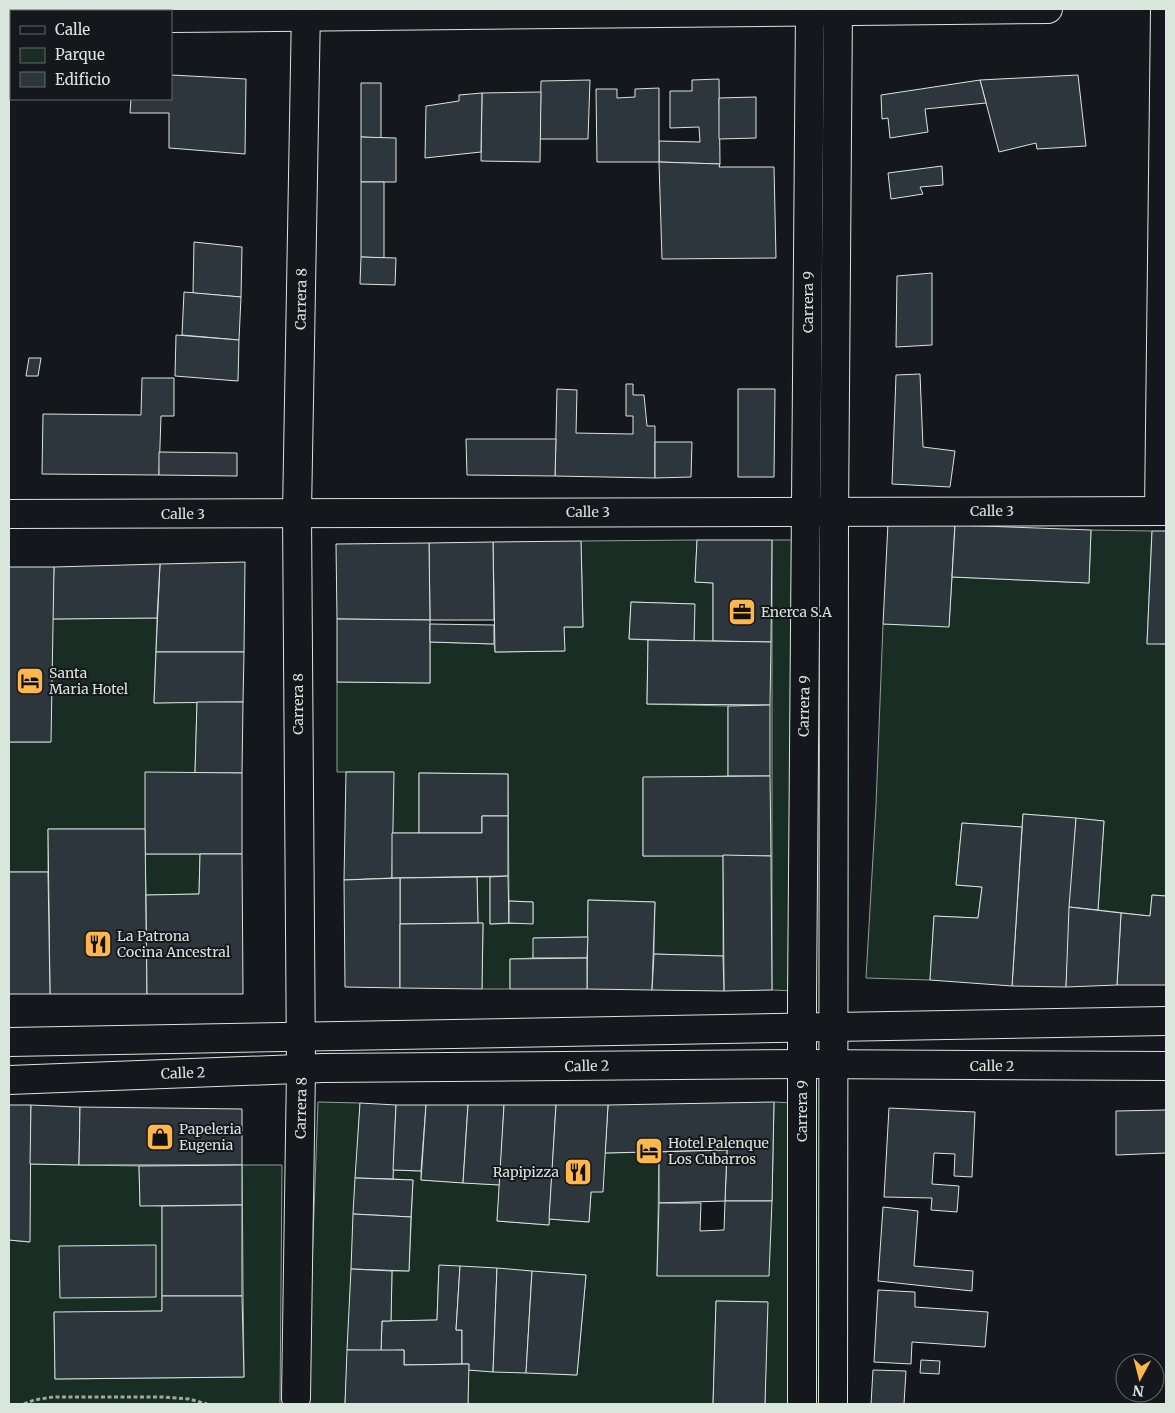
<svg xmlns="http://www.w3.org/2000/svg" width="1175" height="1413" viewBox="0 0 1175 1413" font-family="Merriweather,serif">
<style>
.green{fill:#1a2d24;stroke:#939e99}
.building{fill:#2c363c;stroke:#d8e6dc}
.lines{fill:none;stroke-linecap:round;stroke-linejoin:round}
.minor-casing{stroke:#d8e6dc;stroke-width:30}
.path{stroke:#9da8a2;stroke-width:3;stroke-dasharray:4 2.5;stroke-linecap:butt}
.minor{stroke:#14181c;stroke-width:28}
.labels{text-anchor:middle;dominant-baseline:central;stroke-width:4;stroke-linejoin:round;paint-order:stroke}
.street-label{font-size:14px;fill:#d8e6dc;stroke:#14181c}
.poi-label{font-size:14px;fill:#d8e6dc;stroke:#14181c;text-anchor:start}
</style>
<rect width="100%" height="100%" fill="#14181c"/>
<g class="green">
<polygon points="1091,530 1152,531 1147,643 1166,644 1166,896 1152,895 1150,916 1098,910 1104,821 1023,814 1022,827 962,823 956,885 982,887 978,918 934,916 930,980 866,978 876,805 883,624 949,626 952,577 1089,583"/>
<polygon points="697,540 695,582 713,583 713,641 694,641 694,604 631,602 629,639 648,640 647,704 728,706 728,776 643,778 643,856 723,855 723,956 654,954 655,902 588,900 588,937 534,938 533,958 510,959 510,989 482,989 483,923 478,923 477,877 490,877 490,924 533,923 533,902 509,901 508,774 419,773 419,833 392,833 393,772 337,772 337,682 430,683 430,642 494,644 495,652 564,651 564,627 583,627 581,541"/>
<polygon points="772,540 800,540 796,991 772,990"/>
<polygon points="157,618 154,703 197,702 195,773 145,829 48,829 48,872 9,872 9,742 50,742 52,619"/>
<polygon points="145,854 200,854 199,894 146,895"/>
<polygon points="318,1102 360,1103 345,1404 307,1404"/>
<polygon points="774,1102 794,1103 790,1404 765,1404 767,1302 716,1301 713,1404 468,1404 468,1370 577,1375 586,1275 439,1266 437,1320 391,1321 392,1271 409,1271 413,1180 393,1179 393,1170 421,1171 421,1180 500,1185 497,1221 549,1225 549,1219 589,1222 591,1192 605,1153 659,1152 657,1276 772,1201"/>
<polygon points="30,1164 139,1166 140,1205 162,1206 162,1311 54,1313 55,1379 244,1377 242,1165 282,1165 280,1404 9,1404 9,1240 29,1242"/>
</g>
<g class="building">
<polygon points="171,75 246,79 245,154 169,148 169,113 130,113 131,99 171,99"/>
<polygon points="1078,75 1086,146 1037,149 1036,143 999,152 980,80"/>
<polygon points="719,79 720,164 659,162 659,141 700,142 699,127 670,128 670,91 692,91 692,80"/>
<polygon points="590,80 588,139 540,139 541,81"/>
<polygon points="980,80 986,103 925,109 928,132 890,138 888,118 882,119 881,95"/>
<polygon points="361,83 381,83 381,138 361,137"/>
<polygon points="659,88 659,162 597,162 596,89 617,89 617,98 635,97 635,89"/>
<polygon points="541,92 540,162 481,161 482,93"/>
<polygon points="482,93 481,152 425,158 426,106 459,101 459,95"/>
<polygon points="756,97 756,138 719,139 719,98"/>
<polygon points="361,137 396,138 396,182 361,182"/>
<polygon points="659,162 720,164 719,167 774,167 776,258 662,259"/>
<polygon points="942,166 943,185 920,187 923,194 891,199 888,173"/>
<polygon points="361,182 384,182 384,258 361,257"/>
<polygon points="194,242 242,247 241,297 193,293"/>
<polygon points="361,257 396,258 395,285 360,284"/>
<polygon points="932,273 932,345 896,347 897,276"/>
<polygon points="184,292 241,297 239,340 182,335"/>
<polygon points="176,335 239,340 238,381 175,376"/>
<polygon points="29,358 41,358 38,376 26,376"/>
<polygon points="920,374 923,447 955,451 950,487 892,484 896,375"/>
<polygon points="142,378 174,378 174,416 161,416 159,475 42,474 43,414 141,415"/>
<polygon points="626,384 633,384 633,395 644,395 647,426 655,426 655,478 555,476 557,389 577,390 576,433 631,434 633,434 633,416 626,416"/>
<polygon points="738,389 775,389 774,477 738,477"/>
<polygon points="466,439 556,439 555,476 467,475"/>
<polygon points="655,442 692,442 691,477 655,478"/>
<polygon points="159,452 237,453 237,476 159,475"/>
<polygon points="888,523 955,525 949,627 883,624"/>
<polygon points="955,525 1091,530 1089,583 952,577"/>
<polygon points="1152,531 1166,531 1166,644 1147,644"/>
<polygon points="697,540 772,540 771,642 713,641 713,583 695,582"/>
<polygon points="581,541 583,627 564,627 565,651 495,652 493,542"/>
<polygon points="493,542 494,620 430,620 429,543"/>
<polygon points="429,543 430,620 337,619 336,544"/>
<polygon points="245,562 244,652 156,652 160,564"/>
<polygon points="160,564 157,618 52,619 54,567"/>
<polygon points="9,567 54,567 51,742 9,742"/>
<polygon points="631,602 695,604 694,641 629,639"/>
<polygon points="337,619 430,620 430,683 337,682"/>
<polygon points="430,624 494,625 494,644 430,642"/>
<polygon points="648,640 771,642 770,705 647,704"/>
<polygon points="156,652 244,652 243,702 154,703"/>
<polygon points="197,702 243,702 242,773 195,773"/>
<polygon points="770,705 770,776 728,776 728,706"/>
<polygon points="145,772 242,773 242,854 145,854"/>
<polygon points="346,772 394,772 392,878 344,880"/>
<polygon points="419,773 508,774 508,816 482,816 482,833 419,833"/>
<polygon points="770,776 771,856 643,856 643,777"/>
<polygon points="1023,814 1076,818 1066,987 1012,986"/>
<polygon points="482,816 508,816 508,876 392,878 392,833 482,833"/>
<polygon points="1076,818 1104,821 1098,910 1069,907"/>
<polygon points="962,823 1022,827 1012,986 930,980 934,916 978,918 982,887 956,885"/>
<polygon points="48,829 145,829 147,994 50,994"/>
<polygon points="200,854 242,854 243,994 147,994 146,895 199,894"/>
<polygon points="723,855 771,856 772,990 724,991"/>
<polygon points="9,872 48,872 50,994 9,994"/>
<polygon points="508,876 509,923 490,924 490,877"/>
<polygon points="477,877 478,923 400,924 400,878"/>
<polygon points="400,878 400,988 345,987 344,880"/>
<polygon points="1152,895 1166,896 1166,985 1117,985 1121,913 1150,916"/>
<polygon points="588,900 655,902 652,990 587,989"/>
<polygon points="509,901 533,902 533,924 509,923"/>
<polygon points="1069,907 1121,913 1117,985 1066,987"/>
<polygon points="483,923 482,989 400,988 400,924"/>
<polygon points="588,937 587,958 533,958 533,938"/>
<polygon points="654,954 723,956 724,991 652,990"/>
<polygon points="587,958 587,989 510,989 510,959"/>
<polygon points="774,1102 772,1201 725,1201 727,1150 605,1153 608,1105"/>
<polygon points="360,1103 396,1105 393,1179 355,1178"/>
<polygon points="9,1105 31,1105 30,1242 9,1240"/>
<polygon points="31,1105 80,1107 79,1165 30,1164"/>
<polygon points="396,1105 426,1105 421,1171 393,1170"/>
<polygon points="426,1105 468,1105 463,1183 421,1180"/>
<polygon points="468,1105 504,1105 500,1185 463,1183"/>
<polygon points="504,1105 556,1105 549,1225 497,1221"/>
<polygon points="556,1105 608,1105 603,1192 591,1192 589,1222 549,1219"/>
<polygon points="80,1107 242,1109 242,1165 79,1165"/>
<polygon points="889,1108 975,1112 972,1177 954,1176 955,1154 934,1153 932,1184 959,1186 957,1212 931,1210 932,1198 884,1197"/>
<polygon points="1166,1110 1166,1153 1116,1155 1116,1111"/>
<polygon points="727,1150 725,1201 659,1203 659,1152"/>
<polygon points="242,1165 242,1205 140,1206 139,1166"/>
<polygon points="355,1178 413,1180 411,1217 353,1214"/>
<polygon points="725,1201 772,1201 769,1276 657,1276 659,1203 701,1203 700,1231 724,1230"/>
<polygon points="242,1205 242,1296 162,1296 162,1206"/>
<polygon points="883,1207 918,1211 914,1266 973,1271 972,1291 878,1281"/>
<polygon points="353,1214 411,1217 409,1271 351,1269"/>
<polygon points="156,1245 156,1297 60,1298 59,1246"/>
<polygon points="439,1265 460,1266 456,1330 462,1330 462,1364 404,1365 404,1350 381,1351 382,1321 437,1320"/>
<polygon points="460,1266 497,1268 493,1372 468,1370 469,1364 462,1364 462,1330 456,1330"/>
<polygon points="497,1268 532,1271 526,1373 493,1372"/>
<polygon points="351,1269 392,1271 391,1321 382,1321 381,1351 347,1350"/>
<polygon points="532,1271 586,1275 577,1375 526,1373"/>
<polygon points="878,1290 915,1292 915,1307 988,1312 985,1347 912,1342 911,1364 874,1362"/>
<polygon points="162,1296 242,1296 244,1377 55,1379 54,1312 162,1311"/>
<polygon points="716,1301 768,1302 765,1404 713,1404"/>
<polygon points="347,1350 404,1350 404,1365 469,1364 468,1404 345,1404"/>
<polygon points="921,1360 940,1361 939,1374 920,1373"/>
<polygon points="873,1370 906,1371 904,1404 871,1404"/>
</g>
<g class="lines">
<g class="minor-casing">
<g id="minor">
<polyline points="171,18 1048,9"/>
<polyline points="9,19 11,19"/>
<polyline points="1159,511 1165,9"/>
<polyline points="9,514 1166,511"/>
<polyline points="9,1042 1166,1021"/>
<polyline points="9,1080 323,1068 802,1064 1166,1066"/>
<polyline points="296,1398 301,1069 297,513 306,9"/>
<polyline points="802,1404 802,1000 810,9"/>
<polyline points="833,1404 834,517 838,9"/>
</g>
</g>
<polyline class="path" points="24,1404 34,1400 53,1397 164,1397 189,1399 207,1404"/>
<use href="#minor" class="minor"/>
</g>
<defs>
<g id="office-square" transform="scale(1.4375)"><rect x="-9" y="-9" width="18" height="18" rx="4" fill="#ffb74d" stroke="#14181c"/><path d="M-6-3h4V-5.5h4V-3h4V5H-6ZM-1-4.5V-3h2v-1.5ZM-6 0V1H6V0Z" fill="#111"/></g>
<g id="hotel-square" transform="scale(1.4375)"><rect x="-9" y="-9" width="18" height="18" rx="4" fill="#ffb74d" stroke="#14181c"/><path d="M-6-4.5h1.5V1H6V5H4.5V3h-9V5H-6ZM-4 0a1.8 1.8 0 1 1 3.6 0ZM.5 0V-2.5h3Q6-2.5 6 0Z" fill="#111"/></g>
<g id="restaurant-square" transform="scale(1.4375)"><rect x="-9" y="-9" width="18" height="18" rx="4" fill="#ffb74d" stroke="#14181c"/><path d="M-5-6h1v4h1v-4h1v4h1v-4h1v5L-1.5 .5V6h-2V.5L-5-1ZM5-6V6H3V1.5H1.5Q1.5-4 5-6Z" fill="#111"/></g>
<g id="shop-square" transform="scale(1.4375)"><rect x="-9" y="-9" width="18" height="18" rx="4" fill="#ffb74d" stroke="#14181c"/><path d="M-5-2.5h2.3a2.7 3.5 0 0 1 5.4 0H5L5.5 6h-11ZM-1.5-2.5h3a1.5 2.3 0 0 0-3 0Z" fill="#111"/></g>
</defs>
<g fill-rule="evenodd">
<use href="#office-square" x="742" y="612"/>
<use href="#hotel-square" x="30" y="681"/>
<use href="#restaurant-square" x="98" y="944"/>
<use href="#shop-square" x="160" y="1137"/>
<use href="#hotel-square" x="649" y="1151"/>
<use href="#restaurant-square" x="578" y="1172"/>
</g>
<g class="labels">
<g class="street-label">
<text transform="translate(301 299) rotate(-89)">Carrera 8</text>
<text transform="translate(808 302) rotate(-90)">Carrera 9</text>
<text x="992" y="511">Calle 3</text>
<text x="588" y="512">Calle 3</text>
<text x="183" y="514">Calle 3</text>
<text transform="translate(298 704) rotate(-90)">Carrera 8</text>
<text transform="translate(804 706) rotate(-89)">Carrera 9</text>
<text transform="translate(587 1066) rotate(-1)">Calle 2</text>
<text x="992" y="1066">Calle 2</text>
<text transform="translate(183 1073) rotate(-2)">Calle 2</text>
<text transform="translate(301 1108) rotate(-89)">Carrera 8</text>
<text transform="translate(802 1111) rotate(-90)">Carrera 9</text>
</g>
<g class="poi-label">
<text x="761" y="612">Enerca S.A</text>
<text x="49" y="673">Santa<tspan x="49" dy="16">Maria Hotel</tspan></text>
<text x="117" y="936">La Patrona<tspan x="117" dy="16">Cocina Ancestral</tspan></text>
<text x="179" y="1129">Papeleria<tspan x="179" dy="16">Eugenia</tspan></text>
<text x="668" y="1143">Hotel Palenque<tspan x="668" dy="16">Los Cubarros</tspan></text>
<text x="559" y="1172" text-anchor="end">Rapipizza</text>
</g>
</g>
<rect width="1175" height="1413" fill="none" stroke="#d8e6dc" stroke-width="20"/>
<rect x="10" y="10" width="162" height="90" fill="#14181c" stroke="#626a69"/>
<rect x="20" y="26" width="25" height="8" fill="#14181c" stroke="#626a69"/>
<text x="55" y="35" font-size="15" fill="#d8e6dc">Calle</text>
<rect x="20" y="48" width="25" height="15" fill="#1a2d24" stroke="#626a69"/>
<text x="55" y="60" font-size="15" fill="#d8e6dc">Parque</text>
<rect x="20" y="72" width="25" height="15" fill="#2c363c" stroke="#626a69"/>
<text x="55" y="85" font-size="15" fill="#d8e6dc">Edificio</text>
<g transform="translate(1140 1378) rotate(187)"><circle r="24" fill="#14181c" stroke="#626a69"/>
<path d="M0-4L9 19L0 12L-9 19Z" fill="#ffb74d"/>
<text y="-8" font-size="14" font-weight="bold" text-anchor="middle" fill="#d8e6dc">N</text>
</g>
</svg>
